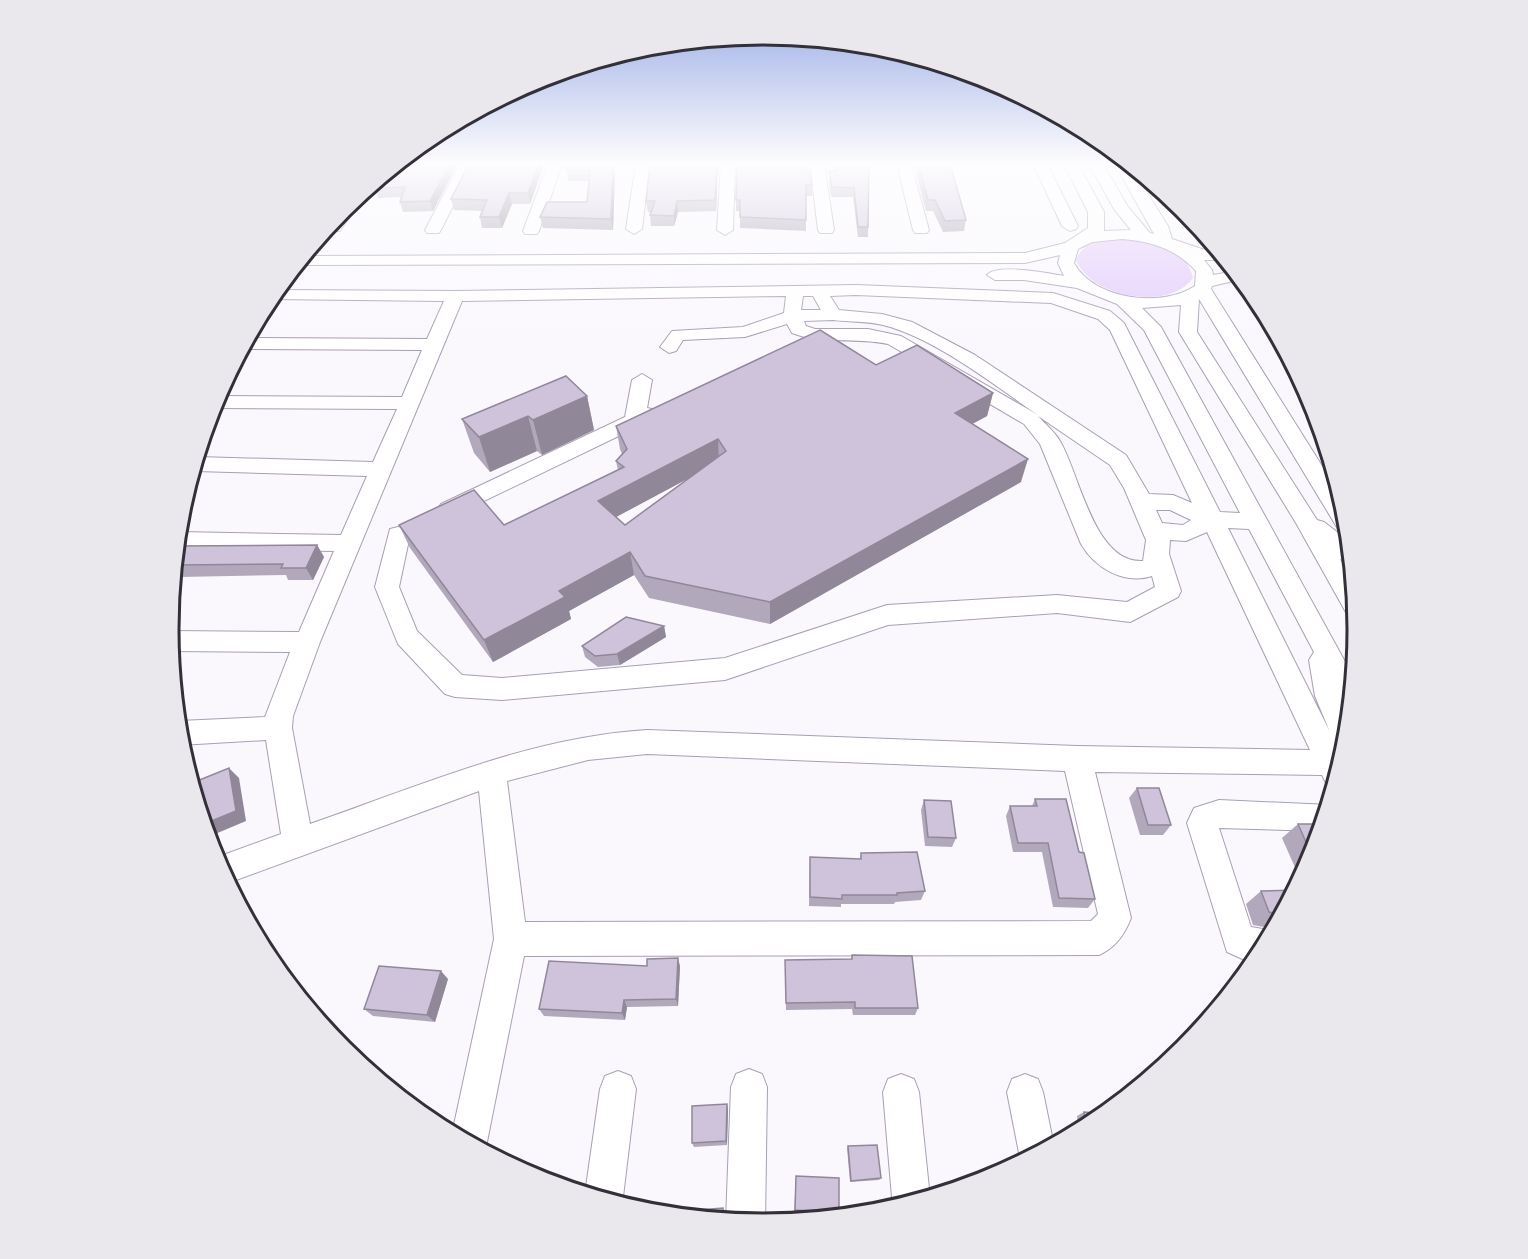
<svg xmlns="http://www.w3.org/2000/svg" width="1528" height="1259" viewBox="0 0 1528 1259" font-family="'Sofia Sans Condensed',sans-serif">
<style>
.green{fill:#e4cefc}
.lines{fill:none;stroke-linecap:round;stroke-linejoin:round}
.minor-casing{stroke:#a99eb4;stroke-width:2}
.minor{fill:#fff;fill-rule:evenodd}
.wall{fill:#b1a8bb;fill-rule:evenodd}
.shaded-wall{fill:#908899}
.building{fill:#cec3da;stroke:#908899;stroke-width:1.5;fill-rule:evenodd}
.rim{fill:none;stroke:#343039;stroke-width:3}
</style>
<rect width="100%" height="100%" fill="#faf8fd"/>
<path class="green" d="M1126,239C1151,243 1187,248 1193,278C1169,312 1090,297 1076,260C1084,239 1106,240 1126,239Z"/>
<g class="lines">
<g class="minor-casing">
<g id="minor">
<polygon points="460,164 474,164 441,230 439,233 427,233 425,230"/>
<polygon points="548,164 562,164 539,231 537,234 525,234 523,231"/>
<polygon points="636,164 650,164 642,229 634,234 626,229"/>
<polygon points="721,164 735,164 733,230 725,235 717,230"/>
<polygon points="810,164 824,164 834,230 832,233 820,233 818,230"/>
<polygon points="897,164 911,164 929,230 927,233 915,233 913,230"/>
<polygon points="1033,164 1047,164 1078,226 1076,229 1070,231 1062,226"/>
<path d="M1064,164H1078L1104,212V231L1131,230L1114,209L1089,164H1103L1128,207L1150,233L1154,234L1115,164H1129L1168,226L1172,239L1208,251H1219L1227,260H1204L1212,270L1213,275L1236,271L1242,279L1212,286L1211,289L1344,501L1349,536L1341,534L1199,299L1197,332L1317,520L1324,522L1350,542L1353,564L1340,559L1354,583L1357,619L1348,616L1296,523L1179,332L1181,305L1142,308L1161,327L1354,678L1351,710L1348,709C1353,721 1349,741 1345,753L1339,751L1343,759L1334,790L1328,787L1322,775L1095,772L1131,918C1125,934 1115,948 1099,955L524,956L485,1152L452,1134L494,939L479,791L228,883L215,858L281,834L266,740L180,745L179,721L265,717L290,652L171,651L169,631L299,632L334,551L178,548L179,532L341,535L367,476L196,471L194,470L198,457L373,462L397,409L213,408L217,396L402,397L422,350L243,349L248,338L427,339L444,301L269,299L277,290L455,291L856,285L1053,293L1110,311L1124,323L1220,512L1240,513L1144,330L1117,304L1077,288L1024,280H995L987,275C997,263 1048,273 1064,276L1058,263L1060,255L1025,263L297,265L304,256L1025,253L1065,243L1088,228V212ZM1122,239C1151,241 1176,249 1196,271L1195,286C1162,308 1094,300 1074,263L1078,249L1092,242ZM856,295L1051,303L1098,319L1110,330L1192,503L1173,495L1149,494L1126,455L975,355L912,322L882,314L839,310L830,296ZM786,296L784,313L743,327L672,331L660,347L669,353L676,351L683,340L745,337L787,324L792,333C823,345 855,337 888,344L1024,424L1040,444L1081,544C1095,568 1124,585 1152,576L1155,587L1127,602L1057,595L887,605L725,658L502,678L462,675L417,631L399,587L410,535L406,529L398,527L390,529L375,587L398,644L445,694L455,697L502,700L725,680L888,625L1057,613L1130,622L1178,597L1181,591L1169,554L1170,540L1186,541L1207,532L1310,750L1077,746L647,730C530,737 420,786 310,824L292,728L293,716L320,642L462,301ZM803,296H813L821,310H801ZM833,320C849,322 868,321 883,325C935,338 994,385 1038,415L901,336L868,329H815L806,326L804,321ZM1038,416L1110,465L1124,488L1146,540L1143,561C1094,564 1080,475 1060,441C1054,431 1045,424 1038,416ZM1156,510H1170L1191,520L1183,525L1162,523ZM1228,528L1249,529L1314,652L1309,660L1315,696L1330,732ZM647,754L1065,771L1098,914L1091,921L525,922L507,781L588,760Z"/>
<polygon points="357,198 360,201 340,231 328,231 327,229 344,209"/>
<polygon points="642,374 652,380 647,408 656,410 659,414 656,418 457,514 449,517 441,514 438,509 441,504 625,417 632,380"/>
<polygon points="1219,800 1330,805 1322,831 1219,828 1251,927 1275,931 1258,961 1247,961 1227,952 1187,823 1194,808"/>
<polygon points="749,1069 762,1074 767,1087 765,1224 726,1221 731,1087 736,1074"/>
<polygon points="618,1071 631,1076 636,1089 622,1205 585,1194 600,1089 605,1076"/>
<polygon points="901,1074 914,1079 919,1092 930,1198 893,1209 883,1092 888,1079"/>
<polygon points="1025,1074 1038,1079 1043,1092 1054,1146 1021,1163 1007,1092 1012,1079"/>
</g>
</g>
<use href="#minor" class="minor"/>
</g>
<g class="wall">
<polygon points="398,164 456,164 457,165 433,211 403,212 400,202 401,197 378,198 375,188"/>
<polygon points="614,164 615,173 613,230 543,228 540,217 587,202 589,181 568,181 567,170"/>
<polygon points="650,164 717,164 716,211 678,212 674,226 651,226 650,215 651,212 648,212 646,201"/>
<polygon points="835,164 869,164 868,237 858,237 853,197 831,197 829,181 829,171 835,171"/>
<polygon points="917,164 966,220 964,231 943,232 933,211 926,211 916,173"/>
<polygon points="543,168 530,204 512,204 502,228 482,228 480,217 483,211 454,210 451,199"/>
<polygon points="805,169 812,185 812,196 806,196 806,231 740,228 740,211 736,211 736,200"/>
<path d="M876,365L993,393L987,416L972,424L1021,482L770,624L649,598L634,575L569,611L571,619L493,662L410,548L399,525H504L618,470L616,461L622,454L620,449L616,426ZM689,478L625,525L616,517Z"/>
<polygon points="587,396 594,430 542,455 537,451 490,472 474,453 462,419"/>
<polygon points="317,545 324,557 313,580 288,580 286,575 180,577 177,582 174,582 177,546"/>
<polygon points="664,626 666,637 620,665 598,667 585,657 582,646"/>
<polygon points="1137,788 1171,825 1163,835 1140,835 1129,798"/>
<polygon points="1035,799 1079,852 1095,899 1088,908 1053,907 1042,852 1013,852 1006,816 1010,806 1032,806"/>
<polygon points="924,800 956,838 952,847 925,846 921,810"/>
<polygon points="1298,824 1314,858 1301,881 1282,838"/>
<polygon points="861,853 925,891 921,900 895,902 894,904 841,904 841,907 809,906 810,857 860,859"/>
<polygon points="1296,890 1275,929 1253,925 1246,904 1261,891"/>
<polygon points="852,955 918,1008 915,1015 853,1015 852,1009 786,1010 785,960 851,959"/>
<polygon points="647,966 680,966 678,1006 627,1007 625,1020 544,1016 539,1009"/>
<polygon points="448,979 435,1022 373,1016 364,1009"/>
<polygon points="727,1104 728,1109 727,1145 694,1147 692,1143"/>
<polygon points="1084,1112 1094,1124 1079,1132 1077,1116"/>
<polygon points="848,1146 881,1178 879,1180 850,1182 847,1148"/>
<polygon points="796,1176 839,1213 837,1215 794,1213"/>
</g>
<g class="shaded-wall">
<polygon points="450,164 456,164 457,165 433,211 430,201"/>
<polygon points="539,164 543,164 543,168 530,204 528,193"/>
<polygon points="614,164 615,173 613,230 611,219"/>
<polygon points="717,164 718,166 716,211 715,200"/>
<polygon points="509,193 512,204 502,228 499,217"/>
<polygon points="677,201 678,212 674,226 674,216"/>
<polygon points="993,393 987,416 950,436 955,413"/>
<polygon points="587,396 594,430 542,455 533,420"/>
<polygon points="528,416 537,451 490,472 479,437"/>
<polygon points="718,439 719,462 603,524 598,501"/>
<polygon points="1028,459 1021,482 770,624 770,602"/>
<polygon points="317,545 324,557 313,580 306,568"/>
<polygon points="630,552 634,575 569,611 571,619 493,662 484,640 559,591"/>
<polygon points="175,570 180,577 177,582 174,578"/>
<polygon points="664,626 666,637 620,665 617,654"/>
<polygon points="180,745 190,755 192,775 190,776"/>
<polygon points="229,768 239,778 246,821 208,837 204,824"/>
<polygon points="678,958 680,966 678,1006 676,999"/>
<polygon points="441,971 448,979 435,1022 427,1015"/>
<polygon points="624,1000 627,1007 625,1020 622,1013"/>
<polygon points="727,1104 728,1109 727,1145 726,1141"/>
</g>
<g class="building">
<polygon points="398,164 450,164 430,201 400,202 405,187 375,188 380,179"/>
<polygon points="469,164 539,164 528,193 509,193 499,217 480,217 487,200 451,199"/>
<polygon points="568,164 613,164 611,219 540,217 547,202 587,202 590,170 567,170"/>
<polygon points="650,164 717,164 715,200 677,201 674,216 650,215 655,201 646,201"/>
<polygon points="737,164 804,164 805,169 810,169 812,185 806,185 806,220 740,217 740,200 736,200"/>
<polygon points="836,164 869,164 868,227 858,227 854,188 832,187 829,171 836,171"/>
<polygon points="918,164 950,164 966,220 945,221 935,200 928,200"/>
<path d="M820,330L876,365L917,345L993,393L955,413L1028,459L770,602L645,576L630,552L559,591L565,597L484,640L399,525L474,490L504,525L624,467L616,461L627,449L616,426ZM718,439L726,451L625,525L598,501Z"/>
<polygon points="566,376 587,396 533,420 528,416 479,437 462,419"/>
<polygon points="317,545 306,568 281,568 283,564 175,565 177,546"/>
<polygon points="626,617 664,626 617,654 595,656 582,646"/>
<polygon points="229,768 236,811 204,824 192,783"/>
<polygon points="1137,788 1159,788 1171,825 1148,825"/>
<polygon points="1035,799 1066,799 1079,852 1084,853 1095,899 1059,898 1048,843 1018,843 1010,806 1037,806"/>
<polygon points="924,800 951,801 956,838 928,837"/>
<polygon points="1298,824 1324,824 1313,858"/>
<polygon points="917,852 925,891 897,893 897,895 842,895 842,899 810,897 810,857 861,859 861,853"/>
<polygon points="1296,890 1283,915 1269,912 1261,891"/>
<polygon points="852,955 912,956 918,1008 855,1008 855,1002 786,1003 785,960 852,959"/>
<polygon points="678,958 676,999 624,1000 622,1013 539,1009 549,961 647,966 647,959"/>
<polygon points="379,966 441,971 427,1015 364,1009"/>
<polygon points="727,1104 726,1141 692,1143 692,1106"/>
<polygon points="1084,1112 1107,1114 1094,1124 1086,1129"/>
<polygon points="877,1145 881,1178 851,1181 848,1146"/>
<polygon points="796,1176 839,1178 839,1213 795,1210"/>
<polygon points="723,1208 723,1218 727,1221 685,1217 685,1211"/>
</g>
<linearGradient id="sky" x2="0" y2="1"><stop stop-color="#97aae4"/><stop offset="0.48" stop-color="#fdfcfe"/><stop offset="1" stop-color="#fdfcfe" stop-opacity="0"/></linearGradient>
<rect width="1528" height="340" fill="url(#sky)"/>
<path d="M0 0H1528V1259H0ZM179 629a584 584 0 1 1 1168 0a584 584 0 1 1-1168 0Z" fill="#eae8ed" fill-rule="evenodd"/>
<path class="rim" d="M179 629a584 584 0 1 1 1168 0a584 584 0 1 1-1168 0Z"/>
</svg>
